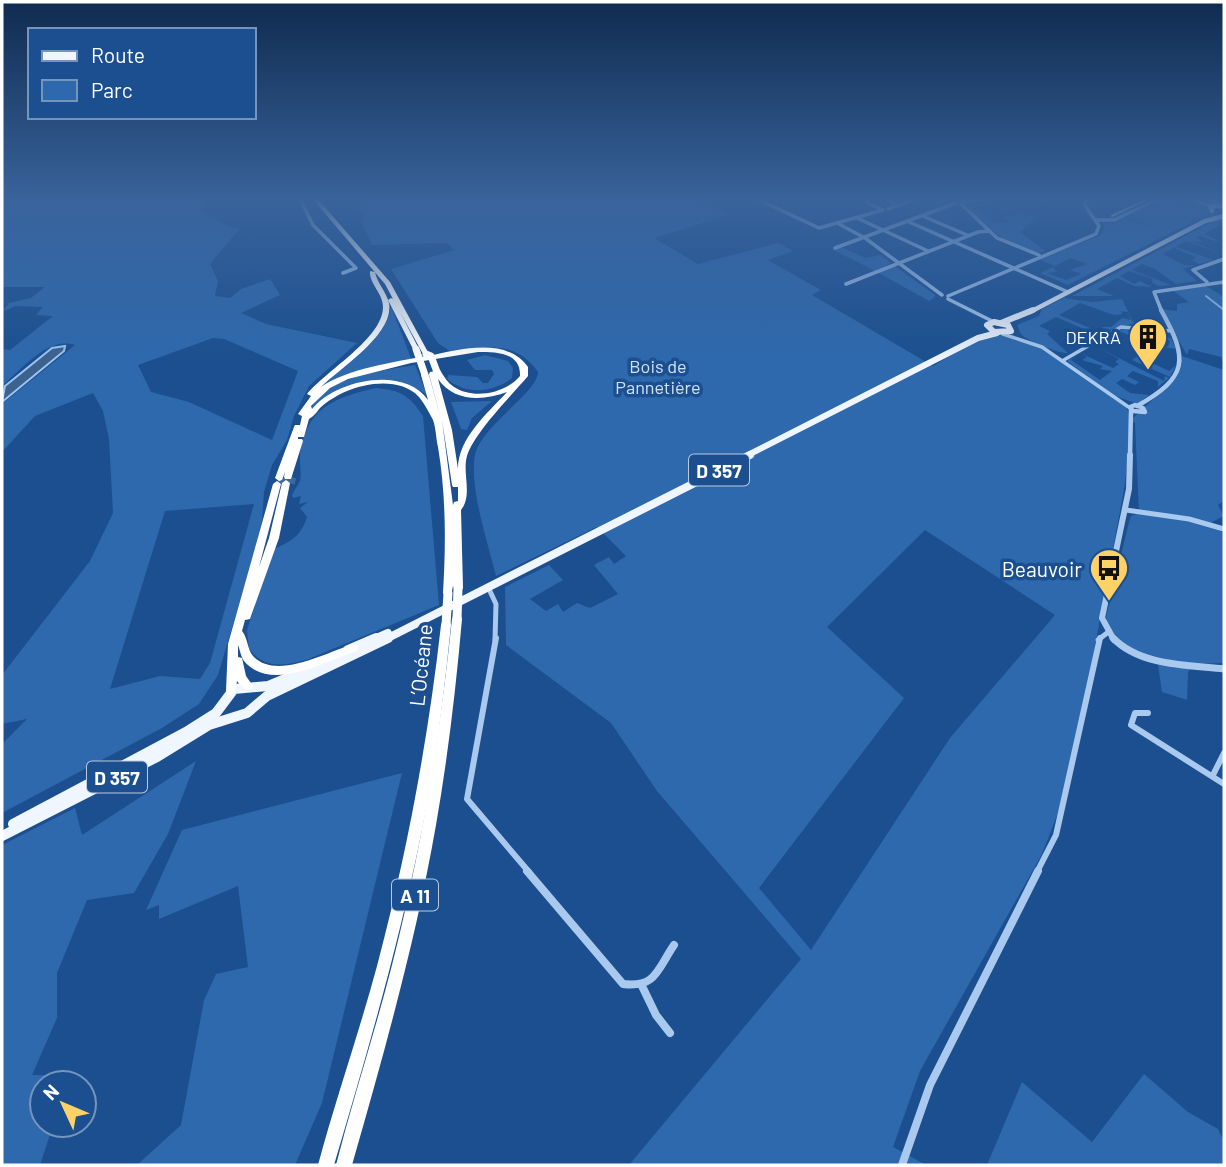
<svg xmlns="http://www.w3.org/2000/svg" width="1226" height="1167" viewBox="0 0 1226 1167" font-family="Barlow,sans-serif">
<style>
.green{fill:#2e69ad;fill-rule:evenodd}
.water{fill:#3c6290;stroke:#9cc4f0;stroke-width:2}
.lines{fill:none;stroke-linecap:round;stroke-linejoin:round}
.stream{stroke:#9cc4f0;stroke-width:2}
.motorway-tunnel{stroke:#3d69a0;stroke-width:9;stroke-dasharray:9 4.5;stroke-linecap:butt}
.minor-far3{stroke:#a9c9ee;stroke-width:3.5}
.minor-far2{stroke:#a9c9ee;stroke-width:5}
.minor-far1{stroke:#a9c9ee;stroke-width:6}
.minor{stroke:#a9c9ee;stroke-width:8}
.tertiary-far3{stroke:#a9c9ee;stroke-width:3.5}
.tertiary-far2{stroke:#a9c9ee;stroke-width:4.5}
.tertiary-far1{stroke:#a9c9ee;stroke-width:6}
.tertiary{stroke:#a9c9ee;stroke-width:7}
.primary-far3{stroke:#f0f6ff;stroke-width:4.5}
.primary-far2{stroke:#f0f6ff;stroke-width:6}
.primary-far1{stroke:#f0f6ff;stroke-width:8}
.primary{stroke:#f0f6ff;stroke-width:10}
.motorway{fill:#fff;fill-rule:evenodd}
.tram{stroke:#fff;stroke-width:2}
.motorway-bridge-far1{stroke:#fff;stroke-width:7}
.motorway-bridge{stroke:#fff;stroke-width:9}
.labels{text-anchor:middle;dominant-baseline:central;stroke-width:7;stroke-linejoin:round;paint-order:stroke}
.far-poi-label{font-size:18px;fill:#fff;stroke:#1b4f8f;text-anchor:end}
.far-park-label{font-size:18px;fill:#cfe3fa;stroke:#1b4f8f}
.shield{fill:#1b4f8f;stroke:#bbcadd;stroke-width:2}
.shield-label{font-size:19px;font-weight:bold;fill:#fff}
.poi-label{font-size:21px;fill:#fff;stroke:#1b4f8f;text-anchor:end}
.street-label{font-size:21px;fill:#fff;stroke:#1b4f8f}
</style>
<rect width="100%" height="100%" fill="#1b4f8f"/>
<g class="green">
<path d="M19,197H211L202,201L204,205L200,212C216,215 223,229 240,228L210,264L218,281L215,296L230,298L241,289L270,279L280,295L241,313L266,324L357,343L309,386L294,416L287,440L272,465L264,492L262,521L254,554L218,675L199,704L162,728L2,813V744L27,719L2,724V675L90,561L113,513L109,439L103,411L93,393L35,416L2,452V404L75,345C48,336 22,369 2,386V349L10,350L53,316L36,315L43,307L15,306L2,312L9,303L31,298L45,287H2V202ZM213,338L224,339L298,371L272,440L189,402L151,392L138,365ZM254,504L210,663L200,679L160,676L110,689L165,511Z"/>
<path d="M375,197H692L728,215L654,238L698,264L778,243L793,251L768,260L821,290L812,295L933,366C950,356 971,341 990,336C1030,327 1094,384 1126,406L1131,420L1177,377L1182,356L1224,370V501L1218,505L1224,516L1210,523L1224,532V663L1194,664L1188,672L1187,700L1162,692L1157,658C1134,652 1109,642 1106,617L1129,522L1131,516L1139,513L1135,423L1131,420L1125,484L1083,711L1058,813L1042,854L920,1071L893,1147L926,1165H629L801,959L657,791L611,723L506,645L505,587L549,565L563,580L530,599L546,611L558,604L563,612L577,603L590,608L618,594L594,565L609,557L614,564L626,556L597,527L496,576C488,543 469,488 475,455C481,426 538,392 538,372C516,340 485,346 451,352L438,343L391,269L454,250L447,243L372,245L361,221L365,214L357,209ZM925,530L1055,615L950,738L811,950L759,888L904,698L827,627Z"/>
<polygon points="1168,197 1194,208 1197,205 1172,197 1203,205 1210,213 1068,285 1040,273 1053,267 1057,272 1047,273 1066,280 1081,274 1070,270 1087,264 1071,258 1055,266 1039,259 1099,236 1104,230 1103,222 1113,223 1125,218 1168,231 1126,217"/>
<path d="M985,202L990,203L974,208L986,215L995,214L989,218L996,222H1009L1003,217L1006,216L1021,217L1010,210L998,212L1005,208L1037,218L1020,232L1045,251C1022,261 981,221 966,207Z"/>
<polygon points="1221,217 1224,218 1222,224 1204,234 1224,244 1200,236 1196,238 1201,240 1201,242 1190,241 1224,254 1186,241 1176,247 1214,260 1199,264 1192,260 1196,257 1174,248 1163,254 1184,265 1196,265 1183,269 1197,281 1176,284 1155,269 1142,264 1132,270 1171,285 1158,286 1152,282 1153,279 1129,271 1120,276 1134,284 1140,281 1152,287 1135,286 1117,278 1097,289 1114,296 1072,296"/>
<polygon points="841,247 866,258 881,255 891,263 875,271 832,249"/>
<polygon points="892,264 935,295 934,298 929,301 877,272"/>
<polygon points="1206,286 1224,297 1224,364 1221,357 1189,349 1187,355 1160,309 1177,311 1177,304 1189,302 1172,290"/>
<path d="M1064,298L1092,302L1122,299L1133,322L1165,327L1136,323L1105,331L1102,327H1111L1122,318L1131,320L1128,312L1121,311L1122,314L1114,315L1080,303L1059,315L1102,333L1098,335L1056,317L1039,326L1050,331L1047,334L1068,353C1062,355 1025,340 1021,334C1019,331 1019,328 1017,325L1039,316L1042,309Z"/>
<path d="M391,306L412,361L369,370L318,390C341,361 386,345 391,306Z"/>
<polygon points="1125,328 1135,337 1168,347 1170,341 1166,338 1171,338 1176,349 1157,346 1140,357 1169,371 1176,365 1170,377 1132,360 1141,354 1135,350 1147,343 1119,331"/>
<polygon points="1095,346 1164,381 1165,376 1169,378 1158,387 1158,381 1133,371 1127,376 1139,382 1135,385 1122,379 1116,383 1130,393 1149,395 1137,404 1113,395 1067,361 1076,356 1071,360 1100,380 1112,371 1100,369 1103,366 1082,360 1087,357 1080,353 1113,368 1119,364 1115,362 1119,359"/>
<path d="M485,355L508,361L513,368L512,378C494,393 466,395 447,379L448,375L477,377L483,383H488L494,374L492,370H475L467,360Z"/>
<path d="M415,365L427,395C394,371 330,381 307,415C326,375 376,372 415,365Z"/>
<path d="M376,388C401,390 410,396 423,416L439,605L306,660C283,666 265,669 249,649L247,630L273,549C291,542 301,536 307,517L300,508L308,502L299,504L301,496L293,498L292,495C294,490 298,486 300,481C302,473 299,462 300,453C307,408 335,397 376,388Z"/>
<polygon points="492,401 472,418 467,430 461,429 451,402"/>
<polygon points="196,761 168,834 134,893 87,900 57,973 57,1018 32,1075 70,1076 68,1083 42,1083 42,1125 53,1125 40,1165 2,1165 2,845 75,808 82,835"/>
<polygon points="402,773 322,1103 295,1165 137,1165 181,1125 204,1000 216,974 248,967 238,886 159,919 159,905 146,910 182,830"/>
<polygon points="1144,1074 1188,1112 1218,1129 1224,1141 1224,1165 987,1165 1022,1082 1092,1142"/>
</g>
<polygon class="water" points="65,346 64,351 2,402 5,386 52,348"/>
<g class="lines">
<polyline class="stream" points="1206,296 1224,310"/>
<g class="motorway-tunnel">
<polyline points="290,483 292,477"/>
<polyline points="282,484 284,478"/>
</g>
<g class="minor-far3">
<polyline points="299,197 313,225 356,268 343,273"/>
<polyline points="753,197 819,228 883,210"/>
<polyline points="863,197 869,204 883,210"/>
<polyline points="885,197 895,205"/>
<polyline points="1039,197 1043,199"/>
<polyline points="963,202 999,197"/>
<polyline points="961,204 997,238 1039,255"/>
<polyline points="888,209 921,197"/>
<polyline points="925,217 967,235"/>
<polyline points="857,218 928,251"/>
<polyline points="1096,220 1114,220 1162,197"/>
<polyline points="909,222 1068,292"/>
<polyline points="839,224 865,238 942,295"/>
<polyline points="835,248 956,203"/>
<polyline points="1207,282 1193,270 1224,259"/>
<polyline points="846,284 978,232 990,231"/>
<polyline points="948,296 1096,234 1099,226 1084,204 1089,197"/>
<polyline points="948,299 994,322"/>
<polyline points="1003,334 1042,347 1130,408"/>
<polyline points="1062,361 1121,327 1172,331"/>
</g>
<g class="minor-far2">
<polyline points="1126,510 1189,519 1224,529"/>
<polyline points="488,587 496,604 495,640"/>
<polyline points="1098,640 1107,633"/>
</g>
<g class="minor-far1">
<polyline points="496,638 467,799 529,872"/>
<polyline points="1148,713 1135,713 1131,725 1224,784"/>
<polyline points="1213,775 1224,753"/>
<polyline points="1037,872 1056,835 1100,638"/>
</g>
<g class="minor">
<path d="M527,871L623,984C656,988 657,970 674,945"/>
<polyline points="642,986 656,1015 670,1033"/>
<polyline points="902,1165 930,1085 1038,871"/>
</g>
<g class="tertiary-far3">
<polyline points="1185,197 1211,206"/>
<polyline points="2,200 12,197"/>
<polyline points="1162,312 1154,292 1224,282"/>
</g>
<g class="tertiary-far2">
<polygon points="1135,405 1143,408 1145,412 1133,411 1130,407"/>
<path d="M1137,406C1188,377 1189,360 1161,310"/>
<polyline points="1130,456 1131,409"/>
</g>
<polyline class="tertiary-far1" points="1114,640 1102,618 1129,489 1130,455"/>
<path class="tertiary" d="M1113,638C1140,666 1188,665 1224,669"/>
<g class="primary-far3">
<polyline points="1212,211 1210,206 1224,206"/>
<polyline points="1030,312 1205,221 1224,216"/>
</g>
<g class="primary-far2">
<polygon points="994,322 1008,325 1011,331 994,332 987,325"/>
<polyline points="1001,323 1033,310"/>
<polyline points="746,456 978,338 997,333"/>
</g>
<g class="primary-far1">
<polyline points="372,640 388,633"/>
<polyline points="384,640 750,455"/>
</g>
<g class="primary">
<polyline points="348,650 376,638"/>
<polyline points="13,824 186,732 216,713 234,689 268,686 318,665"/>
<polyline points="2,836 157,757 209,725 247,713 267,696 388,638"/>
</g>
<g class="motorway">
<path d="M311,197H316L390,282L429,354L428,356C459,350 506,336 528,367V376C511,396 474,433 467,456C462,473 473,495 461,510L463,588L461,591H455L453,586L451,596H445L443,593C446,544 446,495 438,447C436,439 436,428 433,420C430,414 424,403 419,397C402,378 368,382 347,391C338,395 327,401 320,408C316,413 314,416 309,419L304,437H298V439H302L303,441L291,479H285L284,477L285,472L282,480L279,481L275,478L294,427L295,425H300L302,416L298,414L311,396L307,394C327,370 383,338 383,307C383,293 369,284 370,271L375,272C377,283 386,291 389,303C395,334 340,368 321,387C346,369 395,362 426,356L423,354L400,312L419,349L416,351L413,349L388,300L391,298L393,299L385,284ZM478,352C496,352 521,352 520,376C506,393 474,400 454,387C448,383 444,377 440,370L430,372L429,374L441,419L429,375L425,373L421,375L428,400C404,365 335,380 312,409L311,406L330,388L348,379L411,363ZM438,379C454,402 483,401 507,392C487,414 458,438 458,469L452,430ZM442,420L452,485L453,487H458V501L454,502L453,505Z"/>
<path d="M286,480L290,483L279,538L251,616L250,619L245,620L242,631C248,638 247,649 253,656C275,681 328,652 353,644L357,645L358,648L357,651C326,661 271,693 244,661C241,657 240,650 238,645V657L242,658L246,676L253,686L252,689C244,692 241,686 237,681L235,694L231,696L227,694L226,691L228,644L273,484L277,481L281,484L259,567L269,538L282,483Z"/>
<path d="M457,615L461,616L462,619C456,688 448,756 436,825C416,940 384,1053 352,1165H336C353,1098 375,1032 392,965C421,851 440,736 452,619L453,616Z"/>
<path d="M446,621L450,622L451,625C444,694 436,762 422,830C399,944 367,1054 334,1165H318C336,1098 359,1033 377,966C407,853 428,740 441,625L442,622Z"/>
</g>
<g class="tram">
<polyline points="1192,197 1224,203"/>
<polyline points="1112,216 1152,197"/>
</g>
<g class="motorway-bridge-far1">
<polyline points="416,349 425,375"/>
<polyline points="426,354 431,356 437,372"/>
</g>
<g class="motorway-bridge">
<polyline points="457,619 458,588"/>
<polyline points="446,625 448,593"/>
</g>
</g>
<linearGradient id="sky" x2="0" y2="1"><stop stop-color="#0f2b4f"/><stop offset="0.55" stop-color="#39639b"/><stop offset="1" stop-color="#39639b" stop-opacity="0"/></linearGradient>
<rect width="1226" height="361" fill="url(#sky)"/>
<defs>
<g id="building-pin" transform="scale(2.0125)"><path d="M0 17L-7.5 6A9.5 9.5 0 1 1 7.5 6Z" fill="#ffd166" stroke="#1b4f8f"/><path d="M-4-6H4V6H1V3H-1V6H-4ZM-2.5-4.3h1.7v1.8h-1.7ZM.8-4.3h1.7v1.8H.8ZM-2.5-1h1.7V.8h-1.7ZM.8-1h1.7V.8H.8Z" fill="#111"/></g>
<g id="bus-pin" transform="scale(2.0125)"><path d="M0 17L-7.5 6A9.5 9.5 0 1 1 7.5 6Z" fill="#ffd166" stroke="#1b4f8f"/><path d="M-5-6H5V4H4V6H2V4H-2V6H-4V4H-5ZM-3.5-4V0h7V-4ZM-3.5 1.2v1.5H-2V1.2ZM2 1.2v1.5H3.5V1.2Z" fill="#111"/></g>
</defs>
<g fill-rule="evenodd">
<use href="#building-pin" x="1148" y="337"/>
<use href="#bus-pin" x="1109" y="568"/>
</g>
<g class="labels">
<g class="far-poi-label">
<text x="1121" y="337">DEKRA</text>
</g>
<g class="far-park-label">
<text x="658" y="366">Bois de<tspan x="658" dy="21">Pannetière</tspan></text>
</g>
<g class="shield">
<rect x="689" y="454.5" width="60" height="31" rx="5"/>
<rect x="87" y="761.5" width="60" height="31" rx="5"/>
<rect x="392" y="879.5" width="46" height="31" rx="5"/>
</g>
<g class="shield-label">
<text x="719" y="470">D 357</text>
<text x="117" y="777">D 357</text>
<text x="415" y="895">A 11</text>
</g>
<g class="poi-label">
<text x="1082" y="568">Beauvoir</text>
</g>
<g class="street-label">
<text transform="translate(420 665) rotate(-84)">L’Océane</text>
</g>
</g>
<rect width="1226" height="1167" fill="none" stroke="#ffffff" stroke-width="7"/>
<rect x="28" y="28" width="228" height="91" fill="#1b4f8f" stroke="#7695bc" stroke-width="2"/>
<rect x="42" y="51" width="35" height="10" fill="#f0f6ff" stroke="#7695bc" stroke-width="2"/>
<text x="91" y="63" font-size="21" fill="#ffffff">Route</text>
<rect x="42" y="80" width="35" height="21" fill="#2e69ad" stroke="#7695bc" stroke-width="2"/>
<text x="91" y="98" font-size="21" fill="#ffffff">Parc</text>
<g transform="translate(63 1104) rotate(314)"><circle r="33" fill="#1b4f8f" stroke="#7695bc" stroke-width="2"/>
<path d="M0-5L12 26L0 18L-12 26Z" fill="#ffd166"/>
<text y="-10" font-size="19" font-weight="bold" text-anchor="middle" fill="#ffffff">N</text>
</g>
</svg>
